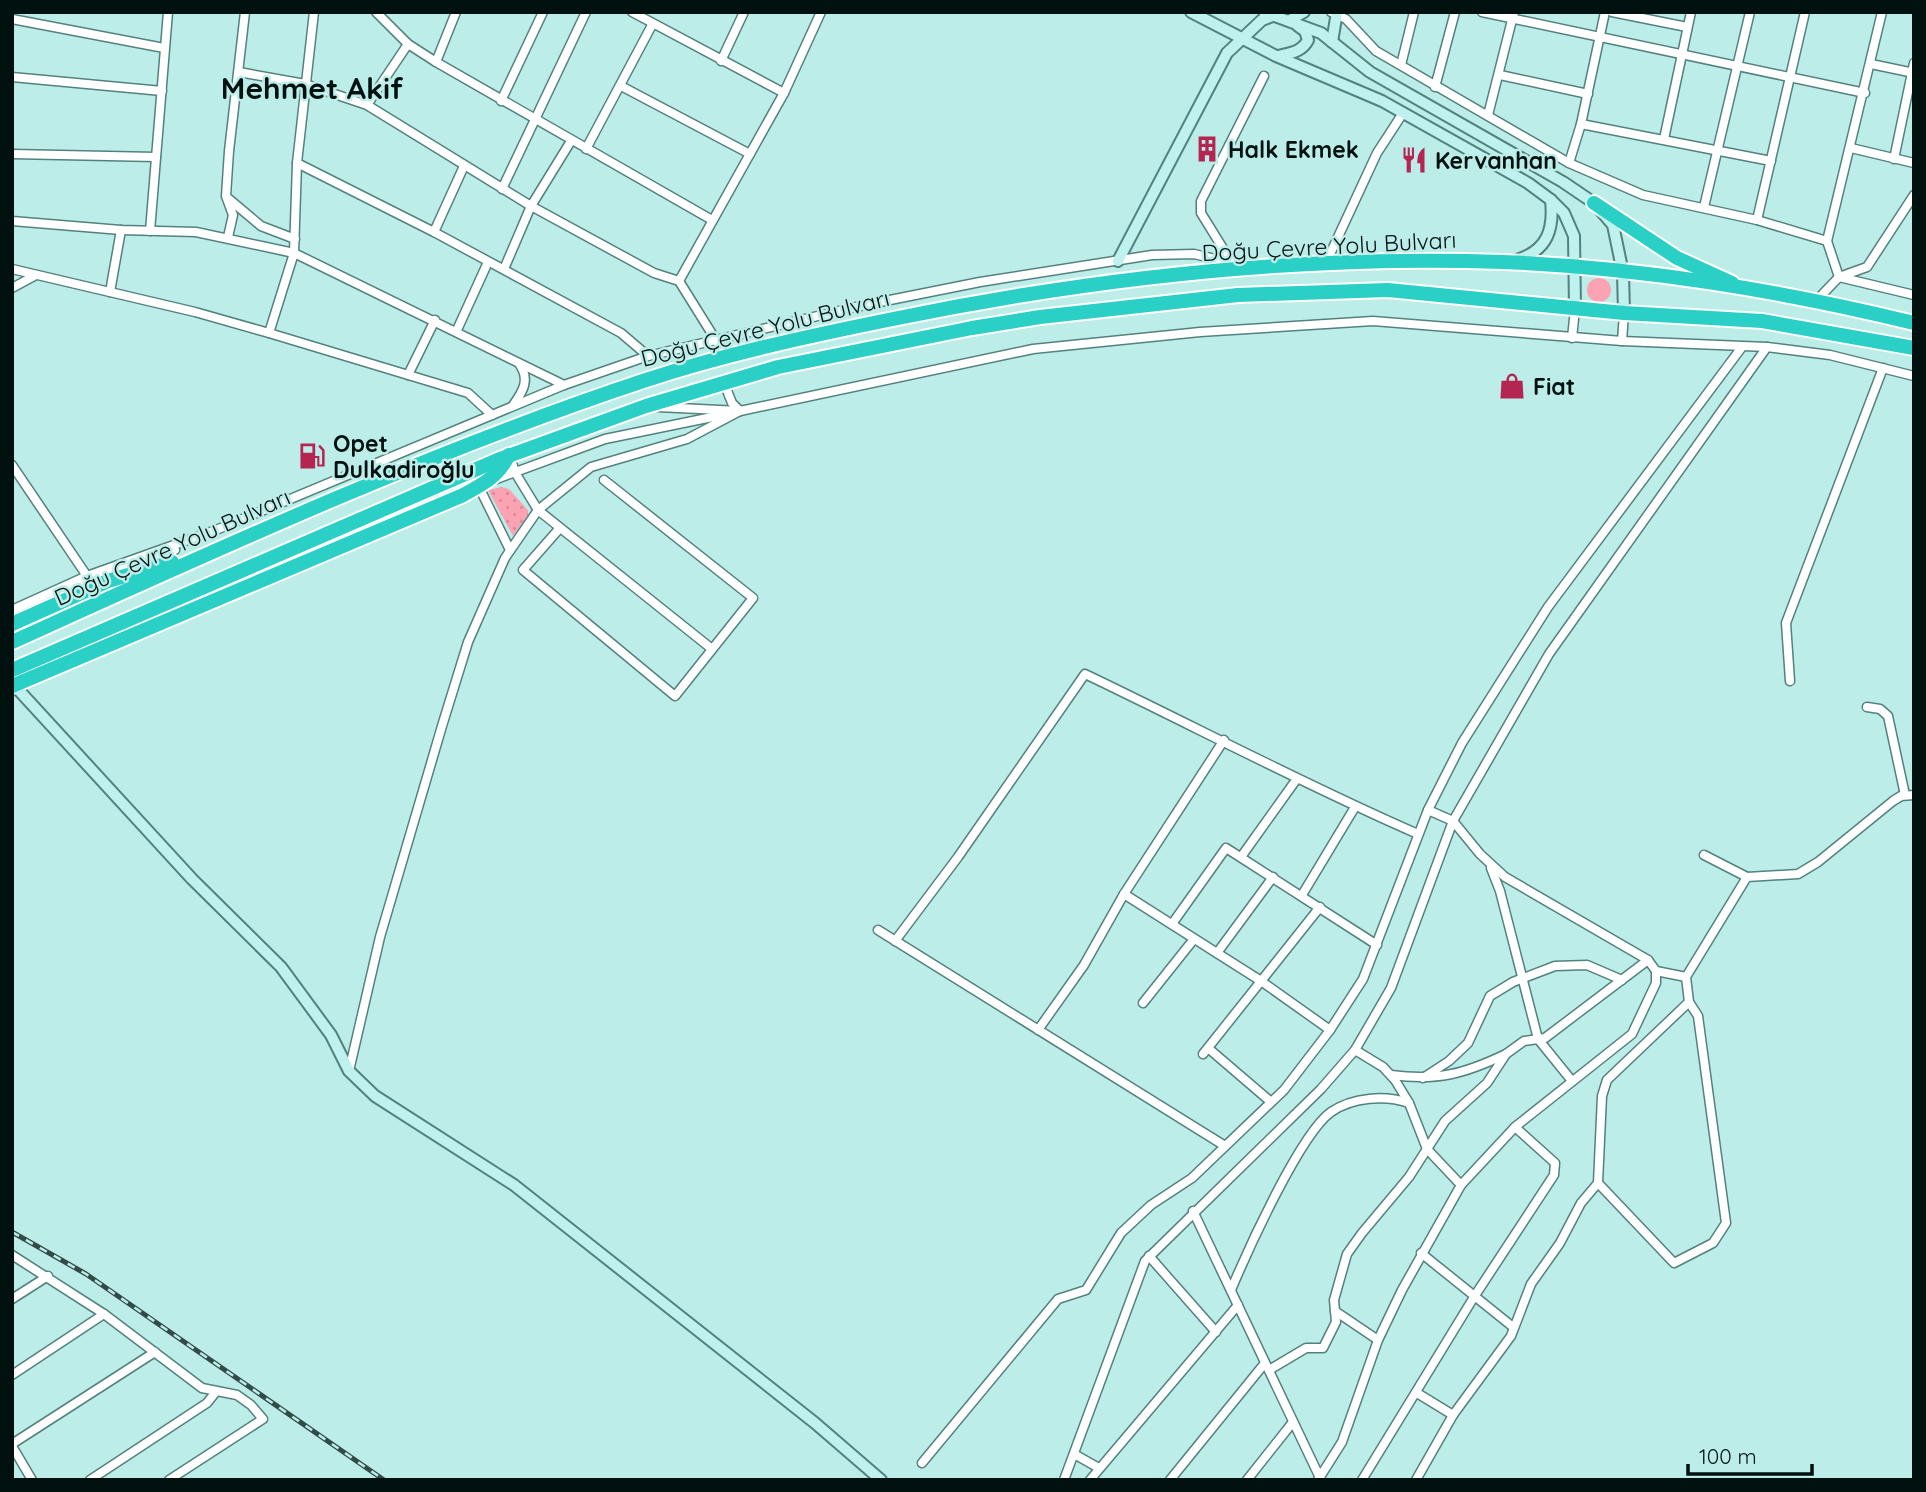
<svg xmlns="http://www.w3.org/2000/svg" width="1926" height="1492" viewBox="0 0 1926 1492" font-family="Quicksand,sans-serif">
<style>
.grass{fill:#fca3b3}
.park{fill:url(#park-dots)}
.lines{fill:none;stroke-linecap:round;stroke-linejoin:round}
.street-casing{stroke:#53827e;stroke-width:11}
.secondary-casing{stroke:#53827e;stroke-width:14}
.highway-casing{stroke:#fff;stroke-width:18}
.street{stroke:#fff;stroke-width:8}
.secondary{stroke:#bff1ee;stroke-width:10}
.highway{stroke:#2ad0c5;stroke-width:14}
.rail-casing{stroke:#324b49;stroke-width:5}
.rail{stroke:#bcede8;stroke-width:2.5;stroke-dasharray:8;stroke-linecap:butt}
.labels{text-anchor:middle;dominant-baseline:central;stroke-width:5;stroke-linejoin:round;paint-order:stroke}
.poi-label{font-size:23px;font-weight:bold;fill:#011110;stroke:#bcede8;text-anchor:start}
.street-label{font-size:23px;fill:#011110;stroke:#bcede8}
.district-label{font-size:30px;font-weight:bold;fill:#011110;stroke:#bcede8}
</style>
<defs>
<pattern id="park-dots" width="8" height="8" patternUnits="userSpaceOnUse" patternTransform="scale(1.75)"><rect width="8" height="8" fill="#fca3b3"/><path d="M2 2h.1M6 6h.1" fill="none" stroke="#d68b99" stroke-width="1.8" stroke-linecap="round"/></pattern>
</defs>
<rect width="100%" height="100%" fill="#bcede8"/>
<circle class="grass" cx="1599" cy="290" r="12"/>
<polygon class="park" points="502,487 509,489 528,510 528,515 513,536 488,490"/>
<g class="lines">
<g class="street-casing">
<g id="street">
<polyline points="376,12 408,44 436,62 712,220"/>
<polyline points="632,12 784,93"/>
<polyline points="1331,12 1346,19 1376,51 1569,163 1643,195 1757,220 1827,241 1839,277"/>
<polyline points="1482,12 1865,93"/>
<polyline points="1612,12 1687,27"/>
<polyline points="12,19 164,48"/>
<polyline points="721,61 744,12"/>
<polyline points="436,62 456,12"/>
<polyline points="1871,64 1914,73"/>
<polyline points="1401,65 1414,12"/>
<polyline points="239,72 305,84 367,105 531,206 654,273 679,281 717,342"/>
<polyline points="1500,75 1588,94"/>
<polyline points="12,77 162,91"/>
<polyline points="621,86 750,154"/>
<polyline points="1435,87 1455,12"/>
<polyline points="501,101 543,12"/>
<polyline points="367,105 408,44"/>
<polyline points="1488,115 1514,12"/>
<polyline points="1581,124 1771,161"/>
<polyline points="1664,139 1691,12"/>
<polyline points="1851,148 1914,163"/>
<polyline points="586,149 652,25"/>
<polyline points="12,154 156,157"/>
<polyline points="1894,159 1914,63"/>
<polyline points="297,163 434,232 621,333 648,356"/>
<polyline points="1569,163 1581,124 1605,12"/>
<polyline points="502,189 586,12"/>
<polyline points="229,199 261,226 295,239"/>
<polyline points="1704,207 1750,12"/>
<polyline points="1757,220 1805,12"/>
<polyline points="12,221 121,230 196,232 294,253 564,385"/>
<polyline points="150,231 168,12"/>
<polyline points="434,232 464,166"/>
<polyline points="228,237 233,215 226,196 229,151 245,12"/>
<polyline points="1827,241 1882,12"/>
<polyline points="1232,263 1201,213 1201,201 1264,76"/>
<polyline points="1325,265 1377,153 1403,113"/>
<polyline points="12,269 195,312 269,333 294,253 297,163 314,12"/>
<polyline points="504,269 531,206 571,141"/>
<polyline points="1839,277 1914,295"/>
<polyline points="679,281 784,93 821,12"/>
<polyline points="12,288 36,275"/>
<polyline points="110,292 121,230"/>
<polyline points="1815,302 1839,277 1867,267 1914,195"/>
<polyline points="457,330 488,262"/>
<polyline points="269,333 468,393 492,415"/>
<polyline points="1572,338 1575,309"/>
<polyline points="1622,341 1624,313"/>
<polyline points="408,375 435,320"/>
<polyline points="724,383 732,403 740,411"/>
<path d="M514,404C523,391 530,380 520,365"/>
<polyline points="658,407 740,411 1033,349 1200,332 1373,321 1622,341 1767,347 1830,355 1914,376"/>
<polyline points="509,455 516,474 538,510 712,649"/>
<polyline points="12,465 87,576"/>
<polyline points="491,481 605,439 727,414"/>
<polyline points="479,487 510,550"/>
<polyline points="559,529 523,570 675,696 753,598 604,480"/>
<polyline points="143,565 175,550"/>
<polyline points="12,610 87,576 216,530 564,385 648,356 860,306 980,282 1152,255 1194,254 1241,265"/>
<polyline points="1790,681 1786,623 1883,368"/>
<polyline points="1867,707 1880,709 1888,716 1905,795"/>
<polyline points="1704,855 1747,877"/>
<polyline points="1241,857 1296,780"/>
<polyline points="1491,868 1500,891 1538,1039 1572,1081"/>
<polyline points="1124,894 1261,981 1330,1030"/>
<polyline points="1302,895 1355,807"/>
<polyline points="1172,924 1226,848 1377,945"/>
<polyline points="878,930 1225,1146"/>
<path d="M895,941L958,857L1085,674C1196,727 1305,785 1418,834"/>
<polyline points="1217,953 1273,877"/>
<polyline points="1656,971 1686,977 1747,877 1798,874 1818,862 1893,801 1901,796 1914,795"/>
<polyline points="1143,1003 1194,939"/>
<polyline points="1038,1030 1084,965 1124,894 1224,740"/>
<polyline points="1208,1048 1271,1102"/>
<polyline points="1355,1050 1383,1067 1395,1080 1409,1103 1427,1149 1461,1185"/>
<polyline points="1203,1054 1320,907"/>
<polyline points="349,1071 380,937 442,726 468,642 505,558 538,510 591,467 687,439 740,411"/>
<path d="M1391,1075C1438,1081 1464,1074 1506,1054"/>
<polyline points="1423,1078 1449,1061 1468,1043 1490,996 1513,982 1555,966 1587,965 1622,980"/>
<polyline points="1598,1183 1674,1263 1713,1243 1726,1223 1698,1016 1689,1002"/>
<polyline points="1193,1211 1321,1480"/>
<polyline points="1421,1253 1513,1327"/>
<polyline points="12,1255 104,1314 202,1388 237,1395 251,1405 263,1419 169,1480"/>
<polyline points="1149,1256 1216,1332"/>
<path d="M1231,1290C1247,1252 1300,1134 1331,1112C1353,1097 1385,1095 1409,1103"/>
<polyline points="12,1299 48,1276"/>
<polyline points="1335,1311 1378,1340"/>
<polyline points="1269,1370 1306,1348 1323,1348 1336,1322 1334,1300 1347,1254 1362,1233 1409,1177 1445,1121 1487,1083 1506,1054 1524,1041 1545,1038 1648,960"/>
<polyline points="12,1375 104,1314"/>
<polyline points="1417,1393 1453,1415"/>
<polyline points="12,1444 155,1352"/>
<polyline points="12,1446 32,1480"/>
<polyline points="1074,1454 1099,1468"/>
<polyline points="922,1463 1058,1299 1086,1290 1121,1233 1151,1205 1192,1178 1284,1090 1330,1030 1363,979 1428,810 1462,743 1548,607 1742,347"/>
<polyline points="90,1480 207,1403 215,1393"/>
<polyline points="1064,1480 1145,1261 1321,1089 1355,1050 1391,988 1453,821 1549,654 1767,347"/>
<polyline points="1090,1480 1238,1305"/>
<polyline points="1170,1480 1265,1363"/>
<polyline points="1247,1480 1293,1422"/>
<polyline points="1318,1480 1342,1442 1378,1340 1402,1290 1461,1185 1515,1127 1632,1034 1656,983 1656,971 1648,960 1505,877 1480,854 1453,821 1428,810"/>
<polyline points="1362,1480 1474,1297 1554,1175 1555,1163 1515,1127"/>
<polyline points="1416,1480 1453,1415 1511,1336 1531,1284 1560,1243 1581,1203 1598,1183 1602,1096 1607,1080 1689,1002 1686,977"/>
</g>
</g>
<g class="secondary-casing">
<g id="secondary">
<polyline points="1191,12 1276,56 1382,101 1528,183 1551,200 1564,213 1574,236 1575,309"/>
<polyline points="1264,12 1321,33 1370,72 1563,182 1594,203 1613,225 1623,273 1624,313"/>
<polyline points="1290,20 1304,12"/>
<polyline points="1332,42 1337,12"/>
<path d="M1278,56C1290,53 1302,52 1308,40L1305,31L1298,26"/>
<path d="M1517,260C1548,250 1554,229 1551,200"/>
<polyline points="1118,261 1227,53 1262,20 1275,15"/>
<polyline points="14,685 192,879 281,967 331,1035 349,1071 375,1096 514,1185 815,1423 881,1480"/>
</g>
</g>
<g class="highway-casing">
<g id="highway">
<polyline points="1594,203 1677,258 1732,283"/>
<polyline points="12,624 108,581 172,562"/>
<path d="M12,642C218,549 429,452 643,381C725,354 809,336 893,319C1092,278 1300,255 1503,262C1637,267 1784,291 1914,323"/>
<polyline points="12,670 500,459 646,406 778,367 972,328 1040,317 1238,295 1388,290 1624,313 1762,321 1914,348"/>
<path d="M12,686L461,496C483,484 497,478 509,455"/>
</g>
</g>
<use href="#street" class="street"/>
<use href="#secondary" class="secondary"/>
<use href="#highway" class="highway"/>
<g class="rail-casing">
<polyline id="rail" points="12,1232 86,1274 384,1480"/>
</g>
<use href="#rail" class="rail"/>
</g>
<defs>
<g id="building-bare" transform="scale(2.1)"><path d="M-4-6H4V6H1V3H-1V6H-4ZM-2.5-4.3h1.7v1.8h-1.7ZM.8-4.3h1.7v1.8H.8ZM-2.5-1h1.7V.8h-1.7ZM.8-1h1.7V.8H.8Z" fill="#b52552" stroke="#bcede8" stroke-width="2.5" paint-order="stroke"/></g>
<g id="restaurant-bare" transform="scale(2.1)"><path d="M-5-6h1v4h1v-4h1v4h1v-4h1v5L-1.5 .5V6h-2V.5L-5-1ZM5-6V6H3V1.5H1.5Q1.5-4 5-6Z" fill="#b52552" stroke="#bcede8" stroke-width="2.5" paint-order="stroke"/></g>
<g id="shop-bare" transform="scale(2.1)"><path d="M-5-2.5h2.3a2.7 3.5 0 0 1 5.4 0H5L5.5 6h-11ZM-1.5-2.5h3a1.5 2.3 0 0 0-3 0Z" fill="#b52552" stroke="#bcede8" stroke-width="2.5" paint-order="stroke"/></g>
<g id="fuel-bare" transform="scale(2.1)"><path d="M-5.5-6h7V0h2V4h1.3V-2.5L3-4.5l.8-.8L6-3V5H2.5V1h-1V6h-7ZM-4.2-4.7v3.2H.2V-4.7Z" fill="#b52552" stroke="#bcede8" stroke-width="2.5" paint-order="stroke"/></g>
</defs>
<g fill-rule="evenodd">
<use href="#building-bare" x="1207" y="149"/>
<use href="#restaurant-bare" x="1414" y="160"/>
<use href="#shop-bare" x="1512" y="386"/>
<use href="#fuel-bare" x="312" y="456"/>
</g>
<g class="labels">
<g class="poi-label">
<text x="1228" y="149">Halk Ekmek</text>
<text x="1435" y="160">Kervanhan</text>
<text x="1533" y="386">Fiat</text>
<text x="333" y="443">Opet<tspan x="333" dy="26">Dulkadiroğlu</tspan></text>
</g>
<g class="street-label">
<text transform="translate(1329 246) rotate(-3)">Doğu Çevre Yolu Bulvarı</text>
<text transform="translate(765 328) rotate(-14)">Doğu Çevre Yolu Bulvarı</text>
<text transform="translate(172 547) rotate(-24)">Doğu Çevre Yolu Bulvarı</text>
</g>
<g class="district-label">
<text x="312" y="88">Mehmet Akif</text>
</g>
</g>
<rect width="1926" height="1492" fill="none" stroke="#011110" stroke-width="28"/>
<path d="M1688 1464v10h124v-10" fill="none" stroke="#011110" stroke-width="3.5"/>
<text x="1699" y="1464" font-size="21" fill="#011110" stroke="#bcede8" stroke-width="5" paint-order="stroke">100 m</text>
</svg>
